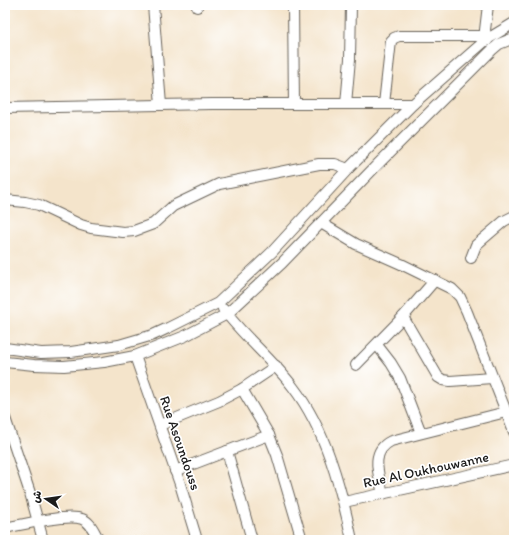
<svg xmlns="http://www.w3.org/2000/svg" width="519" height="545" viewBox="0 0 519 545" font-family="Itim,'Playpen Sans Arabic',sans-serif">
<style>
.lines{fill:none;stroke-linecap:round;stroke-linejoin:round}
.minor-casing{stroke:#686259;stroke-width:12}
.minor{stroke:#fff;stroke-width:10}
.labels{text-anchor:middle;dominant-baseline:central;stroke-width:3.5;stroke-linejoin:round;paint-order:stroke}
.street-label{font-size:14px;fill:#1c1c1c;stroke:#fff}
</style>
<rect width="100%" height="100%" fill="#fff"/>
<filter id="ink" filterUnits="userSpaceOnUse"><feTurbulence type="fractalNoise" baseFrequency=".025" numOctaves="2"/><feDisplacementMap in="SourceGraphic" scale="8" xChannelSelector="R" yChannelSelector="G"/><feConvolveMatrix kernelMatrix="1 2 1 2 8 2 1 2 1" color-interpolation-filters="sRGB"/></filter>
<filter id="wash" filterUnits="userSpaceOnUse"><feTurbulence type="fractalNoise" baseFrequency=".012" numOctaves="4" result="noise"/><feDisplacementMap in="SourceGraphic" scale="16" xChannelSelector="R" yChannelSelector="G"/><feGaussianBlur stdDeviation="0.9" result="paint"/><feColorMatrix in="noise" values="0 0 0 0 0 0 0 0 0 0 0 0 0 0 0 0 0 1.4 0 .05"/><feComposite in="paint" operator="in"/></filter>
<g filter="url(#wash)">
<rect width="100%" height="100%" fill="#f4e4cb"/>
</g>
<g filter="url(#ink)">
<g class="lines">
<g class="minor-casing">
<g id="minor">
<polyline points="153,5 161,105"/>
<polyline points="197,5 197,7"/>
<polyline points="293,5 294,104"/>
<polyline points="487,41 485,30 488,5"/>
<polyline points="346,104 350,59 351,5"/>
<polyline points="384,104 391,41 394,38 399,36 485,36"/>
<polyline points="5,108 212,104 413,104"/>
<polyline points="5,200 25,202 39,205 81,225 91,228 123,232 134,231 153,224 173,206 219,184 319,164 335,164 348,169"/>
<polyline points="321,223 356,244 401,264 452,289 460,297 467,312 514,432"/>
<polyline points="471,258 476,245 504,221 514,216"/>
<path d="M223,309C244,337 272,359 293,387C326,430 341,488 352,540"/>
<polyline points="403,317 438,377 443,380 450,381 492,378"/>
<polyline points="377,345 391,363 400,378 421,433"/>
<polyline points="5,348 41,353 71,352 119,345 153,335 168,328 218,303 272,252 348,169 413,104 486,40 514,23"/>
<polyline points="135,356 180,484 197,540"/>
<polyline points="5,362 34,365 64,366 104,362 135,356 185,336 227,314 282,263 377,165 492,50 499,44 514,38"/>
<polyline points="356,365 403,317 435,280"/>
<polyline points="242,389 269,435 277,455 302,540"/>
<polyline points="5,418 30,493 43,540"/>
<polyline points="160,425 219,401 242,389 276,366"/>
<polyline points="227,451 252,540"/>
<polyline points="175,471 269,435"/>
<path d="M383,494C379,475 369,452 391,441L506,412"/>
<polyline points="344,502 514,465"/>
<path d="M5,528C21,525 68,513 82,519C91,522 94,532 99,540"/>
</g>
</g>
<use href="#minor" class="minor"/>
</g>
</g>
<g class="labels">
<g class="street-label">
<text transform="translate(180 443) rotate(71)">Rue Asoundouss</text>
<text transform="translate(426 470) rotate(-12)">Rue Al Oukhouwanne</text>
</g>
</g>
<rect width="519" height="545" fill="none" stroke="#fff" stroke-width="20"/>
<g transform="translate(46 499) rotate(283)" stroke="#ffffff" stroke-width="3" paint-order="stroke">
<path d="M0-3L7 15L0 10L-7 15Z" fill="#1c1c1c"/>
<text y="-6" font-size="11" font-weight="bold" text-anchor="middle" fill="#1c1c1c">ش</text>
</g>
</svg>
